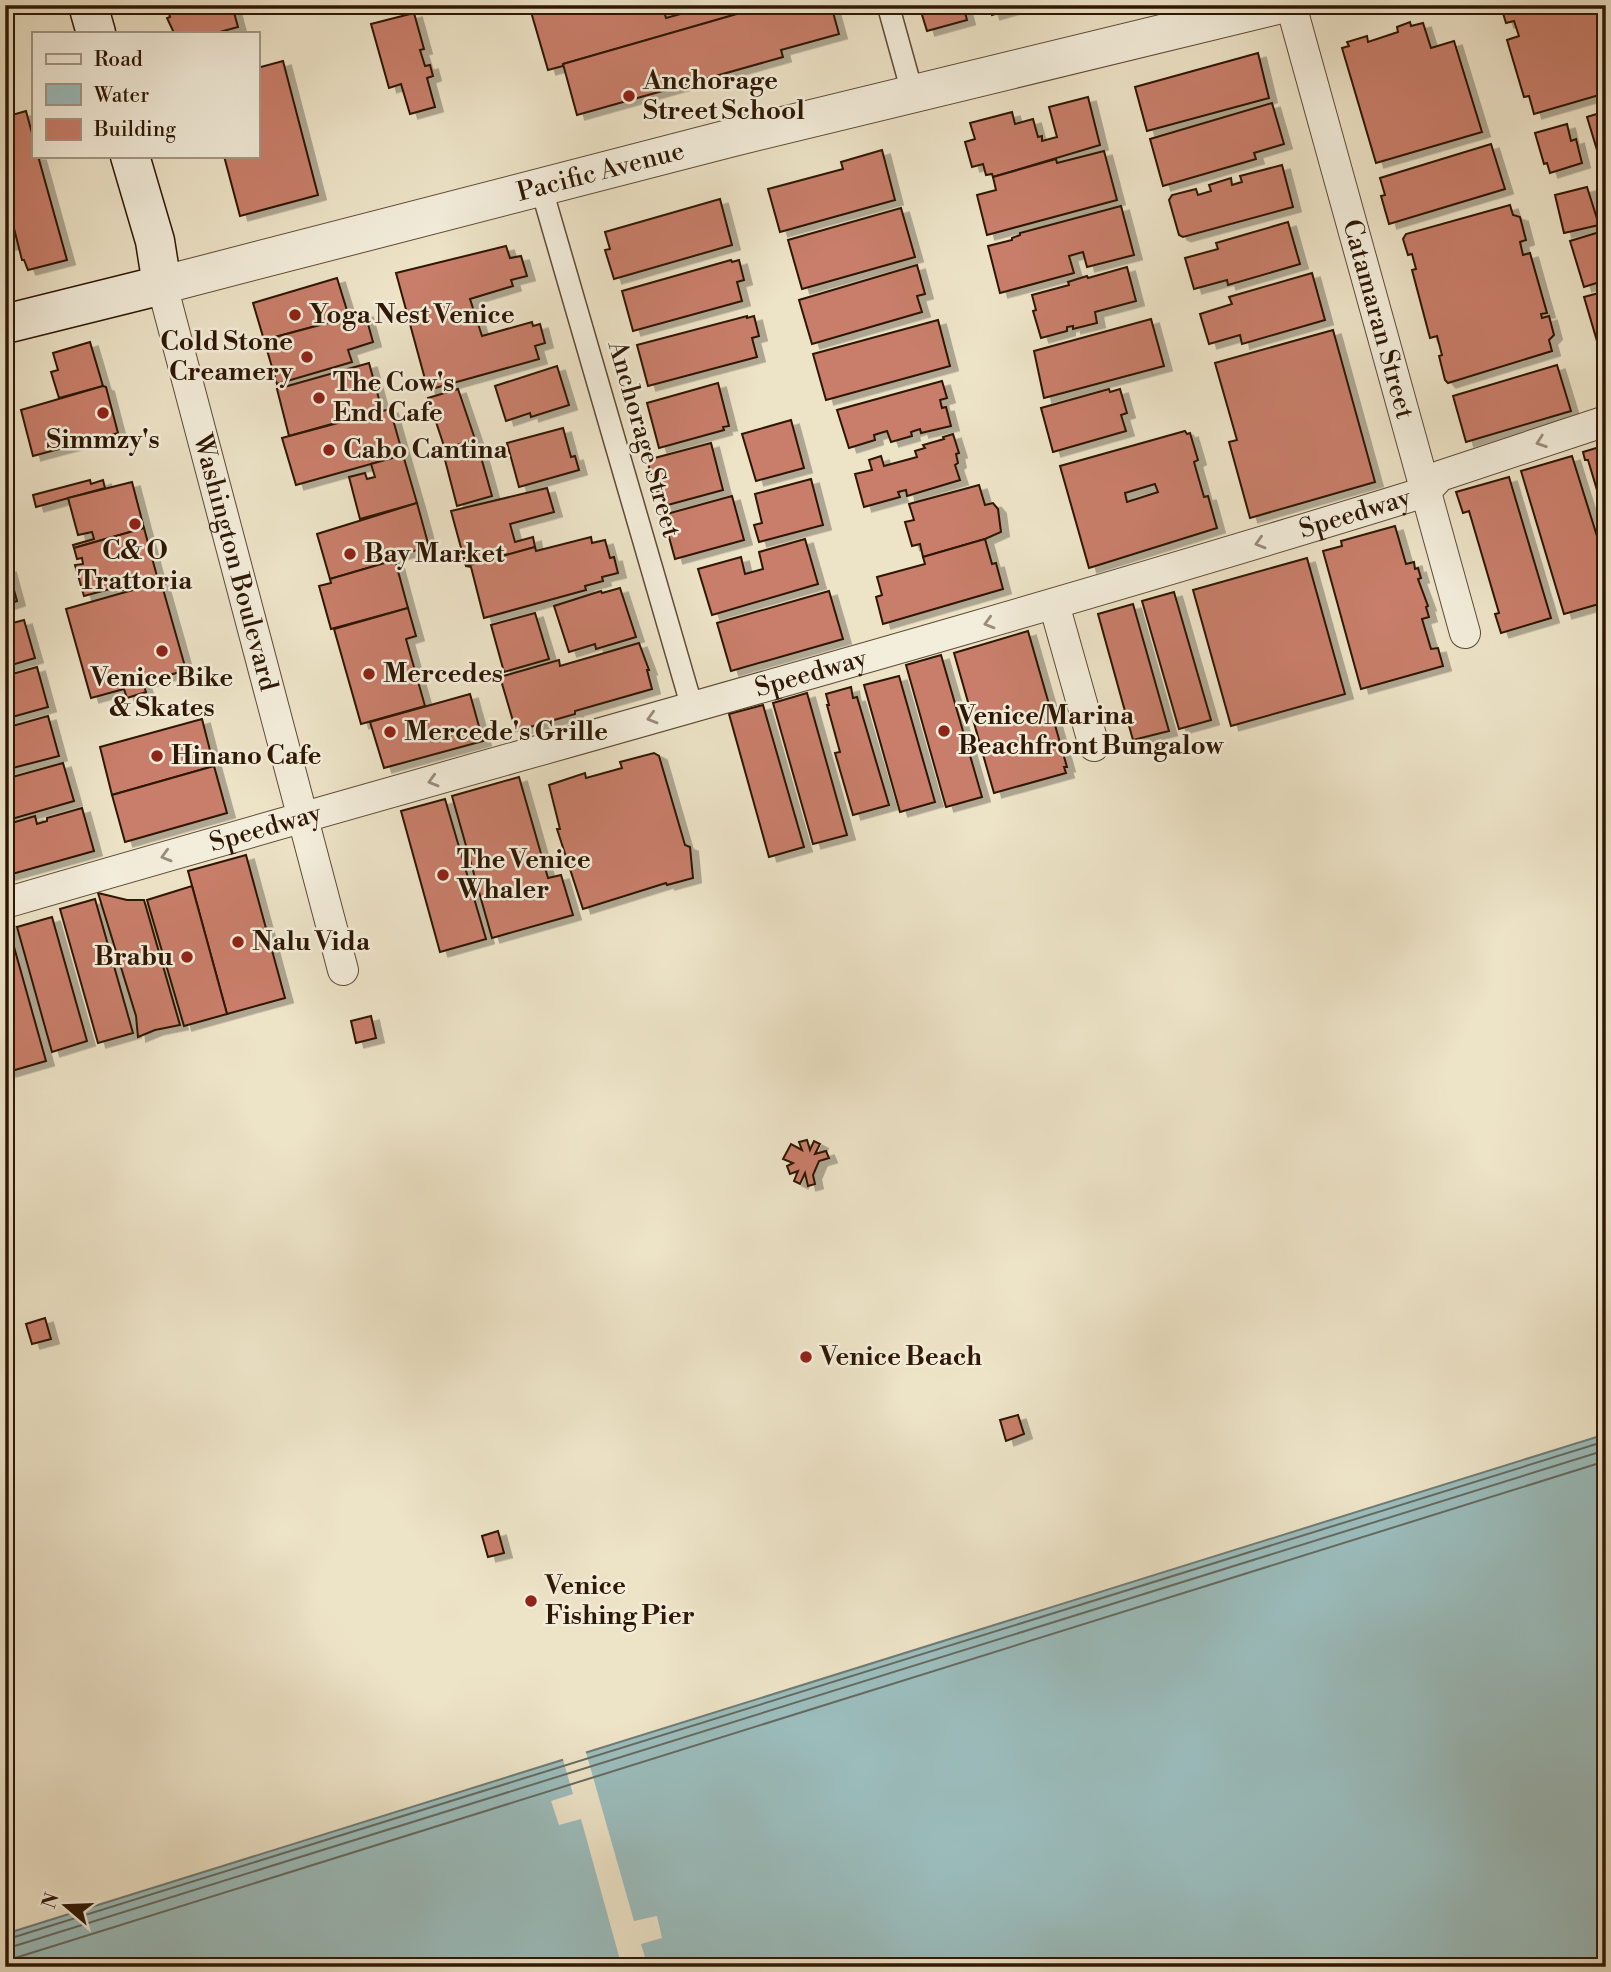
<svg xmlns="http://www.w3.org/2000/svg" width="1611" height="1972" viewBox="0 0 1611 1972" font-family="'Libre Bodoni',serif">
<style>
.water{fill:#9bbdbd;stroke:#6f7b73;stroke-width:2}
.pier{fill:#ede3c7}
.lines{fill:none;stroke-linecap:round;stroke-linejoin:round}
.shore{stroke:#646a60;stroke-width:2}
.building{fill:#c87e6a;stroke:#2e1704;stroke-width:2;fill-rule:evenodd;filter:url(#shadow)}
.pedestrian-casing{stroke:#5e4a35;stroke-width:24}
.minor-casing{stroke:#5e4a35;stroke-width:32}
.tertiary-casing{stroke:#5e4a35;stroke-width:39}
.secondary-casing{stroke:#2e1704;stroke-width:41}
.pedestrian{stroke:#f3eddb;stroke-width:21}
.minor{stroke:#f3eddb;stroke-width:30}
.tertiary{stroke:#f3eddb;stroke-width:37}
.secondary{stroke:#f3eddb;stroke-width:38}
.oneway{stroke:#9a8d7a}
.poi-dot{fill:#8f2418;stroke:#f3eddb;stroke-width:2.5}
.labels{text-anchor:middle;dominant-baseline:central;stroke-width:5;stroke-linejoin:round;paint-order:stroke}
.poi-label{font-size:26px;font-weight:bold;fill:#2e1704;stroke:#f3eddb;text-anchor:start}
.street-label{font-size:26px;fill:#2e1704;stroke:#f3eddb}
</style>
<defs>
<filter id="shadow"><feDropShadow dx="8" dy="4.5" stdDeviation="0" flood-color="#0004"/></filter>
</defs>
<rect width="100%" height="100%" fill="#ede3c7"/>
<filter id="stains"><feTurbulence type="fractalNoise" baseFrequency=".00286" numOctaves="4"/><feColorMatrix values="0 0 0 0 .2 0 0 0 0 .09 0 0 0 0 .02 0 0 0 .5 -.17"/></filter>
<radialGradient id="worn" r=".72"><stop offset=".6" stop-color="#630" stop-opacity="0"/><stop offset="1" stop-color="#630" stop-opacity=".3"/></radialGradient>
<polygon class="water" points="1606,1434 1606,1967 5,1967 5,1934"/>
<polygon class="pier" points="585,1749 634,1921 657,1916 662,1938 641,1944 648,1967 622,1967 581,1819 559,1825 551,1801 573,1794 562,1756"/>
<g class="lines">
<g class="shore">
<polyline points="5,1940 1606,1441"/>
<polyline points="5,1949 1606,1450"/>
<polyline points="5,1959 15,1958 1606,1461"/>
</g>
</g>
<g class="building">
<polygon points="167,5 232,5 238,27 216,33 174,33 167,18 170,17"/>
<polygon points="529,5 662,5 666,18 713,5 768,6 563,64 563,66 548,70"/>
<polygon points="665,5 694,5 667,13"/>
<polygon points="768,5 831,5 839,34 781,50 783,57 577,115 563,64"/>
<polygon points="919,5 963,5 967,20 927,31"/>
<polygon points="989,5 1015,5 1016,8 992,15"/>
<polygon points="1510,5 1606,5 1606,93 1534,114 1529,96 1524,97 1507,40 1519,36 1514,21 1506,23 1502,10"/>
<polygon points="414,13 424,49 420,50 425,66 430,65 433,76 427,78 435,107 410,114 401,84 389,88 371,24"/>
<polygon points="1410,22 1411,26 1423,23 1431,48 1454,41 1482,132 1376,163 1342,48 1349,46 1347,42 1367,36 1368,42 1398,32 1397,27"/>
<polygon points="1258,53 1269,98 1147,131 1135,87"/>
<polygon points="283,61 318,195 240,216 224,156 257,156 257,68"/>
<polygon points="1088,97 1100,145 993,177 992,174 986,175 983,164 972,167 965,142 975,139 970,123 1012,112 1015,124 1033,119 1038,137 1042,136 1042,141 1057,137 1049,107"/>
<polygon points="1272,103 1284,144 1254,153 1256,159 1163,186 1150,139"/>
<polygon points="26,111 33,137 33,156 38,156 67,260 28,270 24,260 22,260 5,193 5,117"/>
<polygon points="1606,111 1606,158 1600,160 1587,117"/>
<polygon points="1567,124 1571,141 1576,139 1582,163 1550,173 1547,163 1544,164 1535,133"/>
<polygon points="1491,144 1505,189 1389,224 1381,196 1385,195 1380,178"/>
<polygon points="882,150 895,200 780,232 768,189 843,169 841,162"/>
<polygon points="1104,151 1117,200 987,235 977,195 996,190 993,177 1056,159 1057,163"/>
<polygon points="1282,165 1293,207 1183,237 1179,235 1169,200 1172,195 1196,189 1198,195 1211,191 1209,185 1231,178 1232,185 1242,182 1240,176"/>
<polygon points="1606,172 1606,193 1600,174"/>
<polygon points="1587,187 1599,225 1564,233 1555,195"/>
<polygon points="720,199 732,245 614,279 605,250 610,249 605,232"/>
<polygon points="5,205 9,222 7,223 13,244 5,246"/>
<polygon points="1510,205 1513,215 1520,217 1526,240 1520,242 1523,255 1530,253 1547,313 1541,314 1542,318 1549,316 1554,335 1549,340 1552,351 1448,383 1445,380 1439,356 1442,355 1437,336 1430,338 1412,270 1416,269 1412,254 1408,255 1403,239 1406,234"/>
<polygon points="1121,206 1134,255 1087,267 1083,252 1069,256 1074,273 1000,293 988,246 1012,240 1012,238 1020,235 1020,233"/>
<polygon points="901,208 915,257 802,289 788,240"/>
<polygon points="1288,222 1300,264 1228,285 1227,280 1194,289 1185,258 1218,249 1216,243"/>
<polygon points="1606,230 1606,280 1584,287 1570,241"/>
<polygon points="506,246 510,258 521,256 527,276 511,280 513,286 470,299 482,336 532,322 533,326 540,324 545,343 535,346 539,359 428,390 396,273"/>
<polygon points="731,260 732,262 739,260 744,280 737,282 742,301 633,331 622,291"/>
<polygon points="917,265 925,294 917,296 922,312 812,344 799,300"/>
<polygon points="1127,267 1136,301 1095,312 1097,323 1073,329 1073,326 1067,327 1067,331 1041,338 1033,311 1036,310 1032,295 1069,285 1068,282 1087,276 1088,278"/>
<polygon points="1312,273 1325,320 1242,344 1240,335 1209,344 1200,314 1232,304 1229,297"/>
<polygon points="337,278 349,317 264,340 253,303"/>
<polygon points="1606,291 1606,339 1597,341 1584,297"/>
<polygon points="365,313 373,342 348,350 352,362 277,384 264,340"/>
<polygon points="747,316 747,318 754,316 759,336 752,338 757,357 648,386 637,345"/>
<polygon points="1151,319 1164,366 1044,398 1034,351"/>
<polygon points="938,320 950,366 826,400 813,354"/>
<polygon points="1333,330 1375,482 1250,518 1229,442 1237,440 1215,363"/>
<polygon points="90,342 103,386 59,398 51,372 58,370 53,353"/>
<polygon points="1606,351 1606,375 1599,353"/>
<polygon points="369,363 382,410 289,436 277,389"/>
<polygon points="1557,365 1571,411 1466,442 1453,396"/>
<polygon points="557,366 569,405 531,417 530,413 506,421 495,386"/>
<polygon points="942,381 947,398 940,400 942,408 946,407 951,426 921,433 920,429 911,432 912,436 891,442 887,431 874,435 875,440 849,448 837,410"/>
<polygon points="718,383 729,426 723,427 724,430 659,448 647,403"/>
<polygon points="103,386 106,387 118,433 33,456 21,410"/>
<polygon points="458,389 475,439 445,449 428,398"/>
<polygon points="1109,389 1110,392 1120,389 1127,413 1121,415 1126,431 1053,452 1041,408"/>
<polygon points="390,409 403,455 296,485 282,438"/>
<polygon points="791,420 804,468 756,481 742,434"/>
<polygon points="563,428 571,457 575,456 579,470 519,487 507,443"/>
<path d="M1185,431L1187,434L1190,433L1198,460L1194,462L1204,497L1208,496L1217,528L1089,568L1060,466ZM1155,484L1158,492L1127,502L1125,493Z"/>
<polygon points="953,434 959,453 956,454 958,463 955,465 960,480 907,496 906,490 898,492 900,497 864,507 855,474 872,470 869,460 881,456 884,466 917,457 915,451 925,448 923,445 944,439 943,437"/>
<polygon points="711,443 723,490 664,506 661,497 655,498 653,492 660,490 655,473 651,474 647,460"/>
<polygon points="1606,445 1606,520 1588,460 1585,460 1583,452"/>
<polygon points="479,450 492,496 457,506 445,460"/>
<polygon points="403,455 417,503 360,519 349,477 365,473 367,479 375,477 371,464"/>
<polygon points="1572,456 1606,565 1606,602 1564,614 1521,471"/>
<polygon points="1509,477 1551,618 1501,633 1495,614 1499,613 1469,511 1463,513 1456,492"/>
<polygon points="811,479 823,525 759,542 754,525 762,523 755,494"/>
<polygon points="90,480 91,484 103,480 105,488 36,507 33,495"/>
<polygon points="132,482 144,528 74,548 73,545 94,539 92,532 78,535 68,498"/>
<polygon points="979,485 985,505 993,503 998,509 1001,532 985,539 923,557 920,544 912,546 905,522 914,520 909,504"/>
<polygon points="547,488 554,512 510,524 515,542 533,537 535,547 466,566 451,511"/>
<polygon points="732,496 744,540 675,559 663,515"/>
<polygon points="417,503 429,547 394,556 395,560 330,579 317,534"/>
<polygon points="1395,526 1406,564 1414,562 1415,569 1418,568 1421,578 1418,579 1428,606 1426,607 1429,617 1422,619 1431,649 1438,648 1443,666 1361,689 1323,551 1342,546 1341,541"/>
<polygon points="144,528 158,580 123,590 121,586 84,596 75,565 83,564 82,558 77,559 74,548"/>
<polygon points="591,537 592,543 605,540 610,558 614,557 618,573 602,577 603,581 585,586 586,590 484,618 471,567 466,566 535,547 536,551"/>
<polygon points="805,539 818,584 712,615 698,569 741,557 745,574 763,569 759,552"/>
<polygon points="985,539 992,564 996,563 1003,589 883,624 876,597 882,595 877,577 925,564 923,557"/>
<polygon points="1307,558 1345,694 1231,726 1193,590"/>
<polygon points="395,560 408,608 331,629 319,586 331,583 330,579"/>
<polygon points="8,568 17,601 5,605 5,569"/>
<polygon points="161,582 186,670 143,683 146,692 127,698 124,689 91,698 66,609"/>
<polygon points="620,588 636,637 596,649 595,644 569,652 554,606 601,591 602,593"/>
<polygon points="829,591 843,639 731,671 717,623"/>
<polygon points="1174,592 1211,720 1179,729 1142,601"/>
<polygon points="1133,604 1169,731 1133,740 1098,614"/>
<polygon points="408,608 416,636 406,639 425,706 361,724 334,629"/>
<polygon points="535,613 549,659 504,672 491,625"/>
<polygon points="24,620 35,658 5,667 5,625"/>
<polygon points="1028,631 1067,767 1064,767 1066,773 994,793 954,653"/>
<polygon points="639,643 649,670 647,670 652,689 575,711 575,714 516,731 500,677 559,660 560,666"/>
<polygon points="941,655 982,797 946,807 906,665"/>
<polygon points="37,667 48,707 5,719 5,676"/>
<polygon points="899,676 935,802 900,812 864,685"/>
<polygon points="851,687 853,698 857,697 889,805 853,815 835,753 840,752 827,705 829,705 826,694"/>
<polygon points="807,693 847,835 813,844 773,703"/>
<polygon points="470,694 483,741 384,768 370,722"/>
<polygon points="763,705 804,847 769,857 729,714"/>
<polygon points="48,716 59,756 5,770 5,728"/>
<polygon points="202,719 214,766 112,795 100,747"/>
<polygon points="654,753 659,756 685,845 690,847 693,878 667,885 666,883 583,909 557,829 560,829 549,785 585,773 586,778 622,768 620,762"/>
<polygon points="63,763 74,801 5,821 5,779"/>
<polygon points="214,766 227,813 125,842 112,795"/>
<polygon points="519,777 548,878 561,875 573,915 492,938 452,796"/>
<polygon points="445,799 486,939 440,952 401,811"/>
<polygon points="82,808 94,851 5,876 5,825 35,816 37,824 47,821 47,818"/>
<polygon points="246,855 285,998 227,1014 188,871"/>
<polygon points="192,886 227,1014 184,1026 147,900"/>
<polygon points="98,893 127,900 144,900 180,1025 155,1030 138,1037 136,1016"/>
<polygon points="95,899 133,1033 98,1043 60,909"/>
<polygon points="52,917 87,1041 52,1052 17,927"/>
<polygon points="5,922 7,922 46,1061 8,1072 5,1062"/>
<polygon points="371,1016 376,1038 356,1043 351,1021"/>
<polygon points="807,1140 810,1150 814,1141 820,1144 815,1154 826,1151 829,1158 819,1161 813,1175 815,1184 808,1186 805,1173 800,1184 794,1181 798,1171 790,1174 787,1166 793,1163 783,1159 791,1144 802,1150 799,1142"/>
<polygon points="45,1318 51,1339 32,1344 26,1324"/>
<polygon points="1018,1415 1024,1434 1006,1441 1000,1420"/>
<polygon points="498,1531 504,1553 488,1557 482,1536"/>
</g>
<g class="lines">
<g class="pedestrian-casing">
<g id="pedestrian">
<polyline points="888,5 913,95"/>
<polyline points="541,187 692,707"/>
</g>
</g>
<g class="minor-casing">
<g id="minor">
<path id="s1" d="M1291,5L1465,633"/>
<path id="s2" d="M162,285L343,970"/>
<polyline points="1054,604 1094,746"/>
<path id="s3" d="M5,903C478,765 954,638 1425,492L1440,476L1606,421"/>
</g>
</g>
<g class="tertiary-casing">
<g id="tertiary">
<path id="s4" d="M162,285L731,138L1279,5"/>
</g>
</g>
<g class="secondary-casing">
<g id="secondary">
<polyline points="88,5 96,33"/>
<polyline points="5,324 162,285 155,241 130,156"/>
</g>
</g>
<use href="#pedestrian" class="pedestrian"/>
<use href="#minor" class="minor"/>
<use href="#tertiary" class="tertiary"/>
<use href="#secondary" class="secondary"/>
</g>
<defs><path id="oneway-chevron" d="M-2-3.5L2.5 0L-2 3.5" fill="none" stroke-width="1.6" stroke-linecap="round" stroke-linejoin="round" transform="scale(1.75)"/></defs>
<g class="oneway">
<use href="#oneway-chevron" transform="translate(1541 442) rotate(161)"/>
<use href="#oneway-chevron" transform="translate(1260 543) rotate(163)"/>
<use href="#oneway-chevron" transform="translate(989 623) rotate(164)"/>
<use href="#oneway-chevron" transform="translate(652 718) rotate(164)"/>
<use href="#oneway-chevron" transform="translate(433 781) rotate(164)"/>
<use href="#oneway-chevron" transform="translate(166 856) rotate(164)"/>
</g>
<g class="poi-dot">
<circle cx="629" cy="96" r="7"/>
<circle cx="295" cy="315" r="7"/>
<circle cx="307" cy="357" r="7"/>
<circle cx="319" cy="398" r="7"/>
<circle cx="103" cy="413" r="7"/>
<circle cx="329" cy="450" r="7"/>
<circle cx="135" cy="524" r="7"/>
<circle cx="350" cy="554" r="7"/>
<circle cx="162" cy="651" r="7"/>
<circle cx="369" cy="674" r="7"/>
<circle cx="944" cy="731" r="7"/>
<circle cx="390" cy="732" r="7"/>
<circle cx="157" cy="756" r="7"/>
<circle cx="443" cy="875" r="7"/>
<circle cx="238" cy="942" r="7"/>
<circle cx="187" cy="957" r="7"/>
<circle cx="806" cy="1357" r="7"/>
<circle cx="531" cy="1601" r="7"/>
</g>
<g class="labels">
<g class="poi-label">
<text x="643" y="81">Anchorage<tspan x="643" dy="30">Street School</tspan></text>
<text x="309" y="315">Yoga Nest Venice</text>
<text x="293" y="342" text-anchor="end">Cold Stone<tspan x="293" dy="30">Creamery</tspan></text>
<text x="333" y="383">The Cow's<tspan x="333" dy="30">End Cafe</tspan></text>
<text x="103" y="440" text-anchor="middle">Simmzy's</text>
<text x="343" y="450">Cabo Cantina</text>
<text x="135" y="551" text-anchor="middle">C&amp; O<tspan x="135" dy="30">Trattoria</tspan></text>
<text x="364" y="554">Bay Market</text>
<text x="383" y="674">Mercedes</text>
<text x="162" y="678" text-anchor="middle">Venice Bike<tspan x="162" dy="30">&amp; Skates</tspan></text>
<text x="958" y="716">Venice/Marina<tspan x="958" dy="30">Beachfront Bungalow</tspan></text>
<text x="404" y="732">Mercede's Grille</text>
<text x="171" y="756">Hinano Cafe</text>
<text x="457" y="860">The Venice<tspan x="457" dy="30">Whaler</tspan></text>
<text x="252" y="942">Nalu Vida</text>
<text x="173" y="957" text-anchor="end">Brabu</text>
<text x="820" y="1357">Venice Beach</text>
<text x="545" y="1586">Venice<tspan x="545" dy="30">Fishing Pier</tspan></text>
</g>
<g class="street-label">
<text stroke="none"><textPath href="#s4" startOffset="453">Pacific Avenue</textPath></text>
<text stroke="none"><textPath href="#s1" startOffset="326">Catamaran Street</textPath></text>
<text transform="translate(644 439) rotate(74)">Anchorage Street</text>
<text stroke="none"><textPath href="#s3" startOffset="1405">Speedway</textPath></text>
<text stroke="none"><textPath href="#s2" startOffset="287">Washington Boulevard</textPath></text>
<text stroke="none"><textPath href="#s3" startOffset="838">Speedway</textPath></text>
<text stroke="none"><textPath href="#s3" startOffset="271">Speedway</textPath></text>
</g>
</g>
<rect width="1611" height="1972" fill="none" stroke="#ede3c7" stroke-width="28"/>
<rect x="7" y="7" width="1597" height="1958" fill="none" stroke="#2e1704" stroke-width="3.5"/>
<rect x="14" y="14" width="1583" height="1944" fill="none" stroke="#2e1704" stroke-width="2"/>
<rect x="32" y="32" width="228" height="126" fill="#f3eddb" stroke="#a49785" stroke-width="2"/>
<rect x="46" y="54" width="35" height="10" fill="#f3eddb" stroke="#a49785" stroke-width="2"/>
<text x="94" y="66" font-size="21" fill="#2e1704">Road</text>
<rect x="46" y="84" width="35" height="21" fill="#9bbdbd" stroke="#a49785" stroke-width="2"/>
<text x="94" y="102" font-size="21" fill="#2e1704">Water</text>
<rect x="46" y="119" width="35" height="21" fill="#c87e6a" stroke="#a49785" stroke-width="2"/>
<text x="94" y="136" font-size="21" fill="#2e1704">Building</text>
<g transform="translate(66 1906) rotate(289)" stroke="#f3eddb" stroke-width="5" paint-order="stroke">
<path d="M0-5L12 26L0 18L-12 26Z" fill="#2e1704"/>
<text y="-10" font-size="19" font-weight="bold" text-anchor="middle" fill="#2e1704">N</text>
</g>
<rect width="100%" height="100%" filter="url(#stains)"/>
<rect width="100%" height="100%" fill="url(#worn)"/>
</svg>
